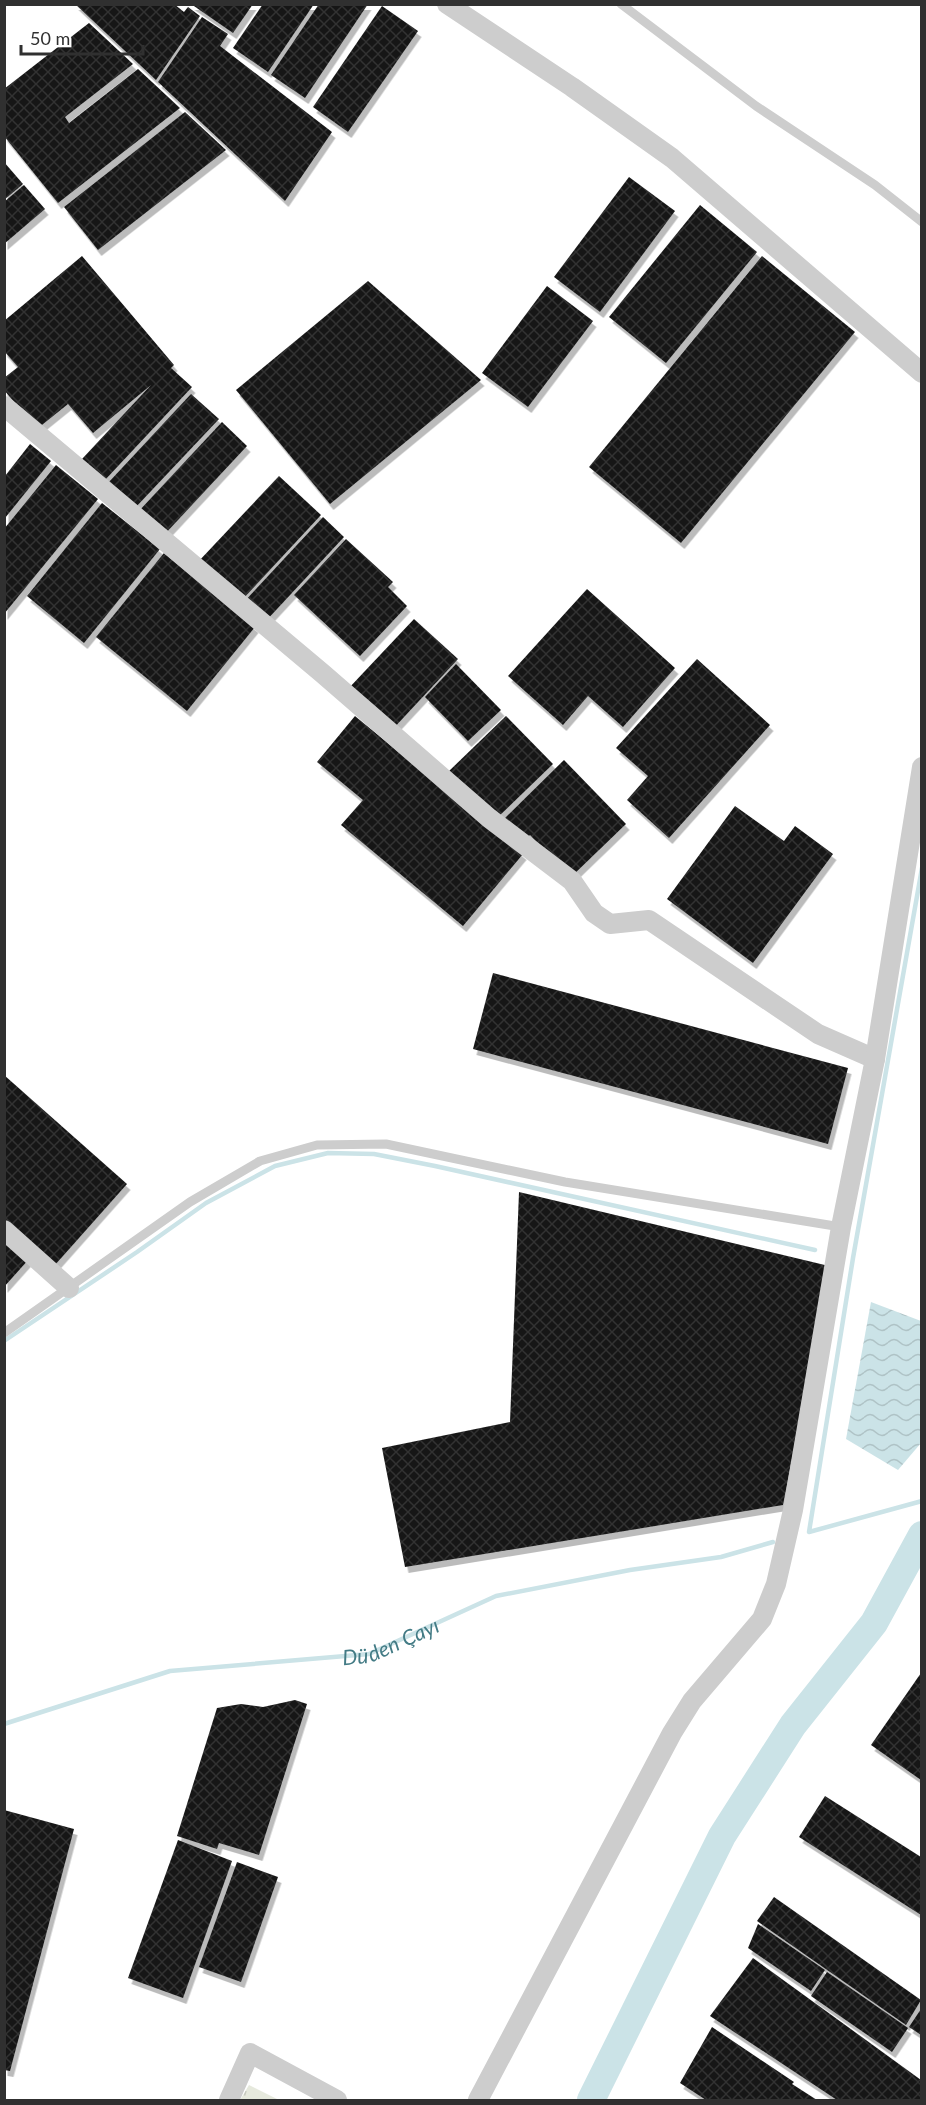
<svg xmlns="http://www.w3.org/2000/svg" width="926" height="2105" viewBox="0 0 926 2105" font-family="Lato,sans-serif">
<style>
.grass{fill:url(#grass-tufts)}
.water{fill:url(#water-waves)}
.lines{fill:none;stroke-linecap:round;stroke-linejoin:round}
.stream{stroke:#cbe3e7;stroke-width:4.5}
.river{stroke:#cbe3e7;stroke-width:28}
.building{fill:url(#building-cross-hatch);filter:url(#shadow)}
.service{stroke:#cdcdcd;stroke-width:9}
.minor{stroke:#cdcdcd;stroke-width:20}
.labels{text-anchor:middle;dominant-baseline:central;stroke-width:6;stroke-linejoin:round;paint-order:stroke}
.water-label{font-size:21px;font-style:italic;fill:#437b85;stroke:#fff}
</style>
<defs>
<pattern id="grass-tufts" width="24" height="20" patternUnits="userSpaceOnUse" patternTransform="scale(1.5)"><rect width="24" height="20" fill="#e6e9dd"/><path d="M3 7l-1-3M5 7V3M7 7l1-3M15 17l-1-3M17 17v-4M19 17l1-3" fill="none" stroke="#c6c8be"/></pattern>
<pattern id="water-waves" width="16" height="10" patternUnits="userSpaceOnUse" patternTransform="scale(1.5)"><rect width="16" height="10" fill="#cbe3e7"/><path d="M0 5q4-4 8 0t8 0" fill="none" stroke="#afc3c6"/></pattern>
<pattern id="building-cross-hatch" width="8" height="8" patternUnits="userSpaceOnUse" patternTransform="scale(1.5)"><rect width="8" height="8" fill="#171717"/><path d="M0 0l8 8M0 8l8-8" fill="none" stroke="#303030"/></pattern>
<filter id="shadow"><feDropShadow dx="3.5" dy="6" stdDeviation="0" flood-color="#0004"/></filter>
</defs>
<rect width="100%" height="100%" fill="#fff"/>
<polygon class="grass" points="249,2085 279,2100 240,2100"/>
<polygon class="water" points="871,1302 921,1321 921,1443 898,1470 846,1439"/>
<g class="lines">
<g class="stream">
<polyline points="922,868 853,1258 809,1532 922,1501"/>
<polyline points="4,1341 137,1252 206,1203 275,1166 328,1153 374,1154 435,1166 815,1250"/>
<path id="s1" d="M4,1724L170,1671L369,1654L496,1596L630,1570L721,1557L773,1542"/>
</g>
<polyline class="river" points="591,2100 722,1836 793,1725 874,1623 922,1535"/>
</g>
<g class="building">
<polygon points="75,4 174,4 184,12 188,7 200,16 156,80"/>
<polygon points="191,4 253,4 233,33"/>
<polygon points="263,4 314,4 268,72 233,48"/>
<polygon points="319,4 368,4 305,98 271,75"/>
<polygon points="382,6 418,31 348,132 313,107"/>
<polygon points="202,17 228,34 220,46 332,132 285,201 158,82"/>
<polygon points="89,23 133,64 65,117 69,123 138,69 180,108 58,203 4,136 4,89"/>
<polygon points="185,112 226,150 98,250 64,207"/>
<polygon points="4,162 23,184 4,200"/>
<polygon points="629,177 675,211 600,312 554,277"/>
<polygon points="24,185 45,209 4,244 4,202"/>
<polygon points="700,205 757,252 666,363 609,317"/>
<polygon points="82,256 174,365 171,368 192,387 105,480 82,459 151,385 93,433 68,404 37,429 4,390 4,378 18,367 4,351 4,321"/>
<polygon points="762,256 855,332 681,543 589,467"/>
<polygon points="368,281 481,380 330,504 236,390"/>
<polygon points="547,286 593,321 528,407 482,373"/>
<polygon points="191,394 219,419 135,508 108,483"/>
<polygon points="222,422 247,446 164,535 138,512"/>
<polygon points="30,444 51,461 5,518 5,476"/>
<polygon points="56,465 98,499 4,614 4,529"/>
<polygon points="279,476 321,515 241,601 198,562"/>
<polygon points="102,503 160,549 84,643 27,596"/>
<polygon points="323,517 344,537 264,623 243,603"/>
<polygon points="346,539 393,582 388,587 407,606 360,656 294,595"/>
<polygon points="164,553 255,627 187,711 96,637"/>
<polygon points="587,589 675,668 623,727 588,696 563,725 508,676"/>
<polygon points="414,619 458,659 392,730 348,689"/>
<polygon points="697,659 770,725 669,838 627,800 648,776 616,748"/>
<polygon points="456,664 501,710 468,741 425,697"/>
<polygon points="355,716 523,854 463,926 341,825 363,800 317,762"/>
<polygon points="506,716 553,764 495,820 448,772"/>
<polygon points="564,760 626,824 571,877 530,835 523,841 503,820"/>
<polygon points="735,806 784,841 795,826 833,854 753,963 667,899"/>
<polygon points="493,973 848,1068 828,1144 473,1049"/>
<polygon points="4,1075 127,1184 55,1265 4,1220"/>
<polygon points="519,1192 829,1266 783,1505 405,1567 382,1448 510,1422"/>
<polygon points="4,1237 29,1259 4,1287"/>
<polygon points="921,1673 921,1780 871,1745"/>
<polygon points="295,1700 307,1704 259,1855 219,1843 217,1849 177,1836 217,1708 241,1704 263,1707"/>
<polygon points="825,1796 921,1857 921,1915 799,1837"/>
<polygon points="4,1810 74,1829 10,2071 4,2070"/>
<polygon points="178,1840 232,1861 183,1998 128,1978"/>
<polygon points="237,1862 278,1877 241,1982 199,1967"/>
<polygon points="774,1897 921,2000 906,2025 757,1921"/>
<polygon points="758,1924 825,1970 811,1991 748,1948"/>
<polygon points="753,1958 921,2080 921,2100 837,2100 710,2016"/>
<polygon points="827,1972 908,2028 892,2052 811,1996"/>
<polygon points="921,2009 921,2035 909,2027"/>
<polygon points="712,2027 794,2082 792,2084 817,2100 706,2100 680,2083"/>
</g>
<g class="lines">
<g class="service">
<polyline points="621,4 756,106 875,185 922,222"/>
<polyline points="4,1333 190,1202 260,1161 317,1145 386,1144 565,1182 841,1227"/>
</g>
<g class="minor">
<polyline points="447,4 572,87 672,158 922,373"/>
<polyline points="4,406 322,673 489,818 572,881 594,913 610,924 649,920 818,1034 875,1059"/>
<polyline points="4,1230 69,1288"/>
<polyline points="229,2100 250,2053 337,2100"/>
<polyline points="478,2100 672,1733 692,1701 762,1619 776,1584 793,1510 841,1227 875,1059 922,767"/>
</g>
</g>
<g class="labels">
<g class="water-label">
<text stroke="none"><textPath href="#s1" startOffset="398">Düden Çayı</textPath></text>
</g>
</g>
<rect width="926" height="2105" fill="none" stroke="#303030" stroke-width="12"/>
<path d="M21 45v9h122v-9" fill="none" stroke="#303030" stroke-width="3"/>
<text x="30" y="45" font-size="18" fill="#303030" stroke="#ffffff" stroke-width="4.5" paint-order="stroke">50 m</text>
</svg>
